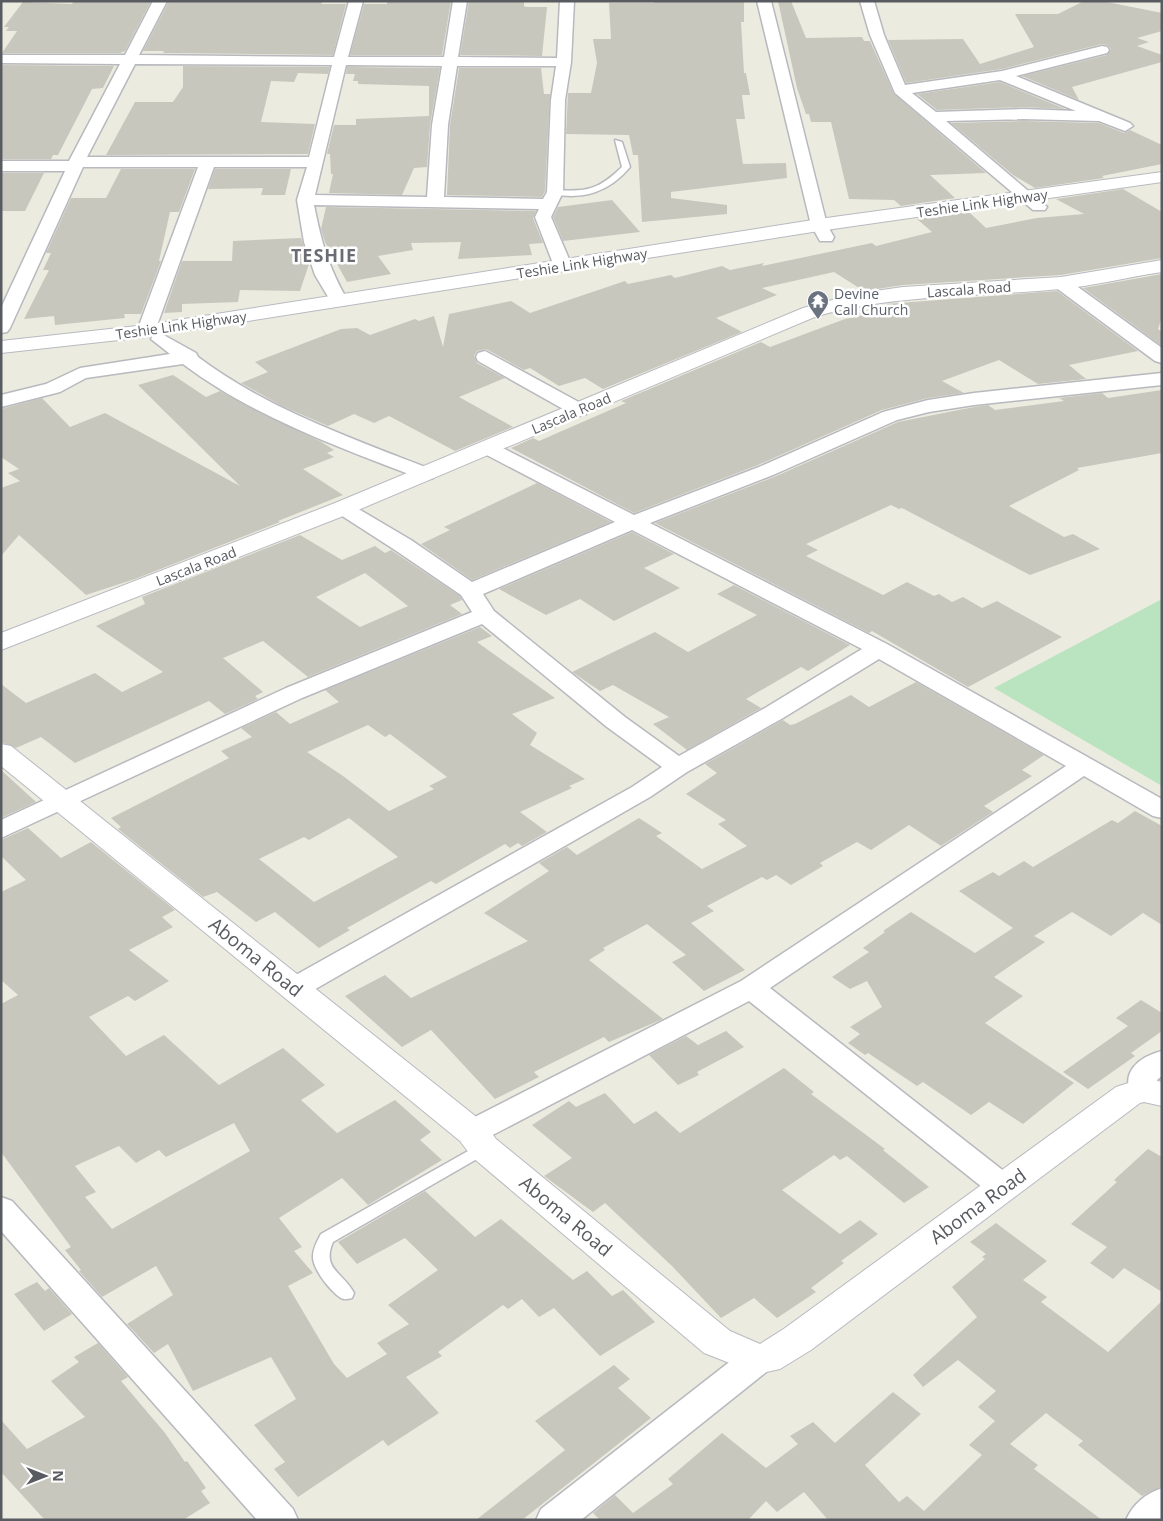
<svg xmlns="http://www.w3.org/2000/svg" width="1163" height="1521" viewBox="0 0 1163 1521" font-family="'Open Sans',sans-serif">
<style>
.green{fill:#bae4c0}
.building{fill:#c8c7be;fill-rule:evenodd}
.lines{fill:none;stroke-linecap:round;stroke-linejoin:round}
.lane-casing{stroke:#b7b9be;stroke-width:3}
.street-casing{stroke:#b7b9be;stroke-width:3}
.secondary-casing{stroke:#b8bac1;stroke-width:2}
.lane{fill:#fff;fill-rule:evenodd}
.street{fill:#fff;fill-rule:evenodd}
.secondary{fill:#fff;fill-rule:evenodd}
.labels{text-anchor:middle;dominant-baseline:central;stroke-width:5;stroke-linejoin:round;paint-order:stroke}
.far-street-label{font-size:14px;fill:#585b60;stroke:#fff}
.far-worship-label{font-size:14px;fill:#5b616d;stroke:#fff;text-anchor:start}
.far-district-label{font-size:18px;font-weight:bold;letter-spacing:1px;fill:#696c72;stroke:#fff}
.near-street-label{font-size:19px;fill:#585b60;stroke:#fff}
</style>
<rect width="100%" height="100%" fill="#ecebdf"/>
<polygon class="green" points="1162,599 1162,786 994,688"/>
<g class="building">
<polygon points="74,1 151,1 125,51 120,53 2,53 17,31 6,31 9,27 4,27 23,2 72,4"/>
<polygon points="169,1 323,1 321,4 346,4 333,55 163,53 164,51 143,51"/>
<polygon points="387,1 451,1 442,55 350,55 364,4 387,4"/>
<polygon points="469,1 524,1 524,6 526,7 547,7 542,56 460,55"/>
<polygon points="654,1 744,1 744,22 741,22 744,73 746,73 750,95 742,95 745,119 736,119 743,164 786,163 787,178 671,192 671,198 727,205 727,214 642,222 638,155 633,155 629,135 566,134 568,93 591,93 597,63 593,39 611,39 609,3 654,3"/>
<polygon points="778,1 791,1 806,38 862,37 864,41 870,41 894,94 986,173 930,175 955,198 901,206 894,200 849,199 831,122 811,122 809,114 806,114 797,88"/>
<polygon points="1084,1 1102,1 1162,13 1162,31 1137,38 1149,42 1137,46 1162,55 1162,62 1072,87 1079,100 1022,76 1107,55 1111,49 1107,45 1102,44 1002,69 906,83 888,40 963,39 980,64 1034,47 1015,14 1058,14"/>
<polygon points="1,65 114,66 103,88 92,89 58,155 53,155 51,159 1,159"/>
<polygon points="183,66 330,67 328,74 298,73 294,82 271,81 261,122 315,124 308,154 106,155 135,102 173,102 183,87"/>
<polygon points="347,67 440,68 430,125 427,167 414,168 402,195 329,193 333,174 331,174 330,154 327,154 334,125 356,125 356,119 429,116 429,86 358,84 358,81 353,81 355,74 346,74"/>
<polygon points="459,68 541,68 544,94 550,94 545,191 542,197 447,195 450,125"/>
<polygon points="1000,82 1065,109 1023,107 937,110 917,94"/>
<polygon points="1023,121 1099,123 1124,133 1130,130 1162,145 1162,164 1102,176 1104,178 1035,188 1013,175 951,123"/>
<polygon points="121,169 195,169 179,212 170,212 159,261 161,261 141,314 124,314 125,318 55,325 54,316 24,319 49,270 43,270 51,253 46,253 71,198 106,198"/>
<polygon points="215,169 291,169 285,195 261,195 263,188 208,189"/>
<polygon points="1,173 44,173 25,211 1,211"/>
<polygon points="1123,189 1162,212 1162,258 1061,275 903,285 864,291 834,272 762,288 777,295 716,318 742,332 603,389 585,378 559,386 530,368 524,370 486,349 477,351 474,356 477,363 505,378 459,397 513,427 455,451 389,416 374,423 354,414 328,426 282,406 241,383 268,372 255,362 341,329 357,328 370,335 415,319 419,321 434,316 443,347 449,314 511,301 530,313 625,281 628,284 671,275 675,278 722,266 730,270 764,263 762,266 872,243 876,246 932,232 917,219 969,212 986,228 1037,218 1084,214 1056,199"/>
<polygon points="612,200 640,232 563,241 553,217 558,207"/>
<polygon points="326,207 536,211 533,218 543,243 529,244 532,255 458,259 461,242 411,243 413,250 378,256 391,274 347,282 325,242 321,229"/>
<polygon points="301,238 309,264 300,291 240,290 238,302 182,304 182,312 164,313 182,261 232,261 233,241"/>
<polygon points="1162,274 1162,317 1158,329 1162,332 1162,346 1083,288"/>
<polygon points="1057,291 1138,351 1069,365 1086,379 1038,384 999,360 942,381 964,393 928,398 882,410 758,465 634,513 511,448 533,438 539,441 626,403 621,401 761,342 770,347 845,319 893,309 886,304"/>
<polygon points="173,375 206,397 220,391 266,416 320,441 334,450 327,453 334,457 303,469 343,495 278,521 280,522 135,579 86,595 19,535 1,556 1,488 20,481 8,473 19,469 1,457 1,409 42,398 70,427 105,413 240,486 138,385"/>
<polygon points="1162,390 1162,453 1077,468 1079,470 1009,506 1064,537 1073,534 1100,549 1030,575 902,508 899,509 891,505 806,544 818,550 806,556 883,595 907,582 934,596 939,594 952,602 963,597 982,608 997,601 1062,637 968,687 872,631 869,633 655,523 774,477 898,422 974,407 988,405 995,410 1064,401 1059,398 1102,393 1108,398"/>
<polygon points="537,483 611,522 472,580 421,544 450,530 444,527"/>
<polygon points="632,532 674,554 644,568 680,588 614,621 580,599 546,615 499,589"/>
<path d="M300,535L342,560L375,546L385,553L391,550L460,596L462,600L450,605L462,614L308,677L263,641L223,658L263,692L255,696L258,699L225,714L209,701L75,763L41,737L16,748L1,742V684L26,703L95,673L122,692L163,672L96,626L145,604L142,597ZM365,573L408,606L360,627L316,597Z"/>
<polygon points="734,585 850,645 808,671 801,667 746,699 761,708 687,750 653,724 669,717 613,685 600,691 572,672 655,632 688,652 757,615 717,594"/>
<path d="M480,627L492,636L477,642L555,698L512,714L537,733L530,745L585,779L569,786L572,788L520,812L547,832L522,846L518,843L510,848L505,844L436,884L431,881L347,928L350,930L319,948L275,912L256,922L217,892L203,897L118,829L121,827L111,818L229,758L221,751L252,737L241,728L276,712L290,724L339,702L325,690ZM368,725L385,737L390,734L447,777L429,786L434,789L389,811L343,776L307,752ZM349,818L398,857L314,902L259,859L304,837L309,840Z"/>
<polygon points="916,682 1044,755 1022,770 1032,776 984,806 993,812 941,846 909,825 871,850 857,842 820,863 823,866 791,885 776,875 767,880 762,877 707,906 714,911 691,923 745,970 704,991 672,962 686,955 647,924 603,948 605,950 589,960 663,1019 609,1042 604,1037 534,1072 539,1077 495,1099 431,1030 402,1047 345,996 385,975 411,998 528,941 484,913 549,871 539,863 567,847 577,855 639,818 662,833 656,836 702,869 747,846 718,824 726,820 686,794 717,773 705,764 783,720 790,725 795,724 851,695 869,707"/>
<polygon points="1,770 36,802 1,818"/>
<polygon points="1135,811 1162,826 1162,925 1143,913 1111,936 1072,912 1034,936 1045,942 994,977 1023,996 985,1023 1074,1083 1023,1124 989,1102 971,1115 923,1082 917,1086 868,1053 865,1055 848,1043 860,1034 850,1027 882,1007 867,981 850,989 832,977 869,952 863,948 885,932 883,931 911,912 975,953 1013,928 959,891 993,872 999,876 1024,861 1033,867 1112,820 1118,823"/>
<path d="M28,828L61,858L91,842L175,910L162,917L173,927L129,950L169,981L135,1001L128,996L89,1017L126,1056L164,1035L219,1085L283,1048L325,1085L301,1100L337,1133L395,1100L431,1132L420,1140L442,1160L368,1205L342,1178L279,1218L302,1247L294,1251L313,1273L288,1286L334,1364L347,1378L387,1354L377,1343L409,1324L388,1305L438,1270L405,1238L357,1264L338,1242L425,1191L475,1237L501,1219L573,1280L587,1271L612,1296L623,1290L655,1322L600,1356L554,1308L539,1317L522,1299L508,1309L503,1305L438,1352L442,1356L406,1377L439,1413L388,1446L383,1440L298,1497L274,1469L285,1462L254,1425L296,1399L271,1357L193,1391L168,1344L154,1353L127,1324L173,1295L156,1266L102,1297L79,1271L81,1270L65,1250L71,1247L1,1152V1004L18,995L1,980V892L26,880L1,856V840ZM234,1123L250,1151L112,1229L85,1197L96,1192L75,1166L119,1146L136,1163L159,1150L166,1157Z"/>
<polygon points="1141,1000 1162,1013 1162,1031 1131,1053 1135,1056 1088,1089 1063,1072 1128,1026 1116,1018"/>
<polygon points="726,1031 744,1047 697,1072 699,1075 678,1085 649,1055 686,1036 698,1045"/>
<polygon points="784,1068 814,1092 811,1094 885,1149 883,1150 929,1187 904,1203 847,1156 840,1160 834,1155 782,1190 840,1234 860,1220 878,1234 841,1261 844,1263 811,1288 816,1292 777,1318 754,1298 721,1318 672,1266 605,1203 593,1212 544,1176 572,1158 532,1125 569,1101 576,1107 605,1093 634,1124 656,1111 680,1133"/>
<polygon points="1148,1149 1162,1157 1162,1292 1124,1268 1113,1279 1090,1263 1107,1247 1071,1224 1117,1182 1114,1180"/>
<polygon points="996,1223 1047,1261 1023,1280 1047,1297 1041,1302 1108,1352 1162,1301 1162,1486 1142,1496 1078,1445 1083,1441 1046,1413 1010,1444 1038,1465 1034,1469 1102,1520 828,1520 804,1492 777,1512 766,1501 748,1520 600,1520 593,1513 615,1495 633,1513 673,1484 668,1479 722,1433 766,1468 798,1444 790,1436 813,1422 835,1443 893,1392 921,1414 865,1465 899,1502 907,1496 924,1511 982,1455 969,1445 995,1421 978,1407 996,1391 958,1360 923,1387 913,1375 977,1317 952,1287 985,1259 982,1257 986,1254 970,1242"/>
<polygon points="37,1282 45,1291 49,1288 72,1314 44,1331 14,1294"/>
<polygon points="98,1343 128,1377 121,1381 165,1433 185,1462 187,1461 206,1488 201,1491 210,1503 183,1520 45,1520 1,1472 1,1420 27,1449 85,1417 51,1381 79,1362 74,1357"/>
<polygon points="614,1365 630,1379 618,1388 651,1418 522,1520 476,1520 565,1450 535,1421"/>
</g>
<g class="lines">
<g class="lane-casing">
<g id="lane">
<path d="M615,140L622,142L630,167C609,192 584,200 552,194V190H555C587,192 598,190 622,167Z"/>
<path d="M484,1142L489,1144L492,1148L489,1152L333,1242C321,1269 344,1273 354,1293L352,1298C348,1299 344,1300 341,1298C330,1291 312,1268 313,1256C313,1248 318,1240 321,1234Z"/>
</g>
</g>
<g class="street-casing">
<g id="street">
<path d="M153,1H167L139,55L334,57L349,1H363L348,57H444L453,1H467L458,57L557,58L560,1H574L571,62L565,100L563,192L551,217L572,266L569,270H557L554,266L535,217L539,209L314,205C321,241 329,269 348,301L345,305H333L315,275L304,242L297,200L307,167H214L155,331L153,335H139L137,331L198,167H83L10,328L7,332L1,333V308L65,171H1V161H69L120,64L1,63V55H125ZM135,64L332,65L309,157H87ZM346,65L442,66L432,125L427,197L315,195ZM457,66H556L551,100L547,192L543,199L444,197L448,125Z"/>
<polygon points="757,1 771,1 827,225 834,237 832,241 820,241 811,225"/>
<path d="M860,1H874L884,35L905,85L1002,71L1102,46L1107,47L1109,50L1107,53L1016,76L1130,123L1133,126L1125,131L1099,121L1023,119L946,121L1047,207L1045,210H1033L895,93L870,35ZM1000,80L1076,111L1023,109L936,112L912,93Z"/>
<polygon points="1061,278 1067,279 1162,348 1162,363 1155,361 1055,287 1052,283 1055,279"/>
<path d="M160,333L196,353L198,357C267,409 353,439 433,470L436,474L433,478L426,480L419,478C338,447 252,416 183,364L86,378L60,392L1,407V395L46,384L80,368L170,354L151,339L153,335Z"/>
<polygon points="485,351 586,406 589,410 586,414 572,414 478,361 476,357 478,353"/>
<path d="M1162,373V385L974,405L929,412L897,420L773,475L650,523L887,644L1162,799V818L1153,816L1084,776L770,988L1014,1179L1019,1187L1014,1195L1003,1199L992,1195L749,1001L483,1140L472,1143L461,1140L457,1132L461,1124L741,981L1066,766L879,659L783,718L687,772L650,797L305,995L295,998L285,995L281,988L285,981L632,787L662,767L607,727L482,624L302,698L1,838V820L286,688L472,612L461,595L395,550L336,512L332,508L336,504L343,502L350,504L411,540L472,582L615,522L481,452L478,448L481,444L488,442L495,444L634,515L759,467L883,412L928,400L974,393ZM632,530L862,649L765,708L679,756L625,717L494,611L483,594Z"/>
<path d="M1162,1051V1076L1157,1080L1159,1090L1155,1098L1144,1101L1133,1098C1119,1073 1138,1057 1162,1051Z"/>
<polygon points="1,1197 12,1201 293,1509 298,1520 257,1520 1,1231"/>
<polygon points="758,1345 770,1349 775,1359 770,1369 581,1520 536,1520 541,1509 746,1349"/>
<path d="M1162,1488V1520H1126C1133,1504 1145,1494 1162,1488Z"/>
</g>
</g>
<g class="secondary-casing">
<g id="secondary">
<polygon points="1162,172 1162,182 819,231 146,337 1,353 1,341 146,325 819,219"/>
<path d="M1162,260V272C1128,277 1094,286 1060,289C978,297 897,294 817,316L351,513L1,650V633L335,503L803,308L854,294L903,287L1061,277Z"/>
<polygon points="1,744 11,746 484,1123 496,1139 730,1331 760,1344 785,1328 1116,1087 1144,1078 1162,1082 1162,1106 1144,1102 1140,1103 811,1350 780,1369 758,1374 704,1353 472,1157 460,1141 1,766"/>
</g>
</g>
<use href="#lane" class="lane"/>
<use href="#street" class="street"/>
<use href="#secondary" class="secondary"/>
</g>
<defs>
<g id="temple-pin" transform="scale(1.125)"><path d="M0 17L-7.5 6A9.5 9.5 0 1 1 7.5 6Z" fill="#6b7280" stroke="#fff"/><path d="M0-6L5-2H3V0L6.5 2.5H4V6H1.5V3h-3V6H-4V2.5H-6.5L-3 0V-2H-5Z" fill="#fff"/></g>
</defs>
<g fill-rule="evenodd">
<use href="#temple-pin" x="818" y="301"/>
</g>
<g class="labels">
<g class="far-street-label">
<text transform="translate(982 203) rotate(-8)">Teshie Link Highway</text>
<text transform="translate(582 263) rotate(-9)">Teshie Link Highway</text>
<text transform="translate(969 289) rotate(-4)">Lascala Road</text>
<text transform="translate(181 325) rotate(-8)">Teshie Link Highway</text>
<text transform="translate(571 413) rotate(-23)">Lascala Road</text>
<text transform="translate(196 566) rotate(-21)">Lascala Road</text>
</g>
<g class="far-worship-label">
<text x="834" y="293">Devine<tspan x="834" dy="16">Call Church</tspan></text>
</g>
<g class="far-district-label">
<text x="324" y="255">TESHIE</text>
</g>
<g class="near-street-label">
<text transform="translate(256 957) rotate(39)">Aboma Road</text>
<text transform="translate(978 1206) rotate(-36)">Aboma Road</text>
<text transform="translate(566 1216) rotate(40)">Aboma Road</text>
</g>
</g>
<rect width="1163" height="1521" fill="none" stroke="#585b60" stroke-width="5"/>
<g transform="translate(45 1476) rotate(90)" stroke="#ffffff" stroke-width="4" paint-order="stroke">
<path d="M0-4L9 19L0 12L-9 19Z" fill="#585b60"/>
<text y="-8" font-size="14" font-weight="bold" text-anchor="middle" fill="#585b60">N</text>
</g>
</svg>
